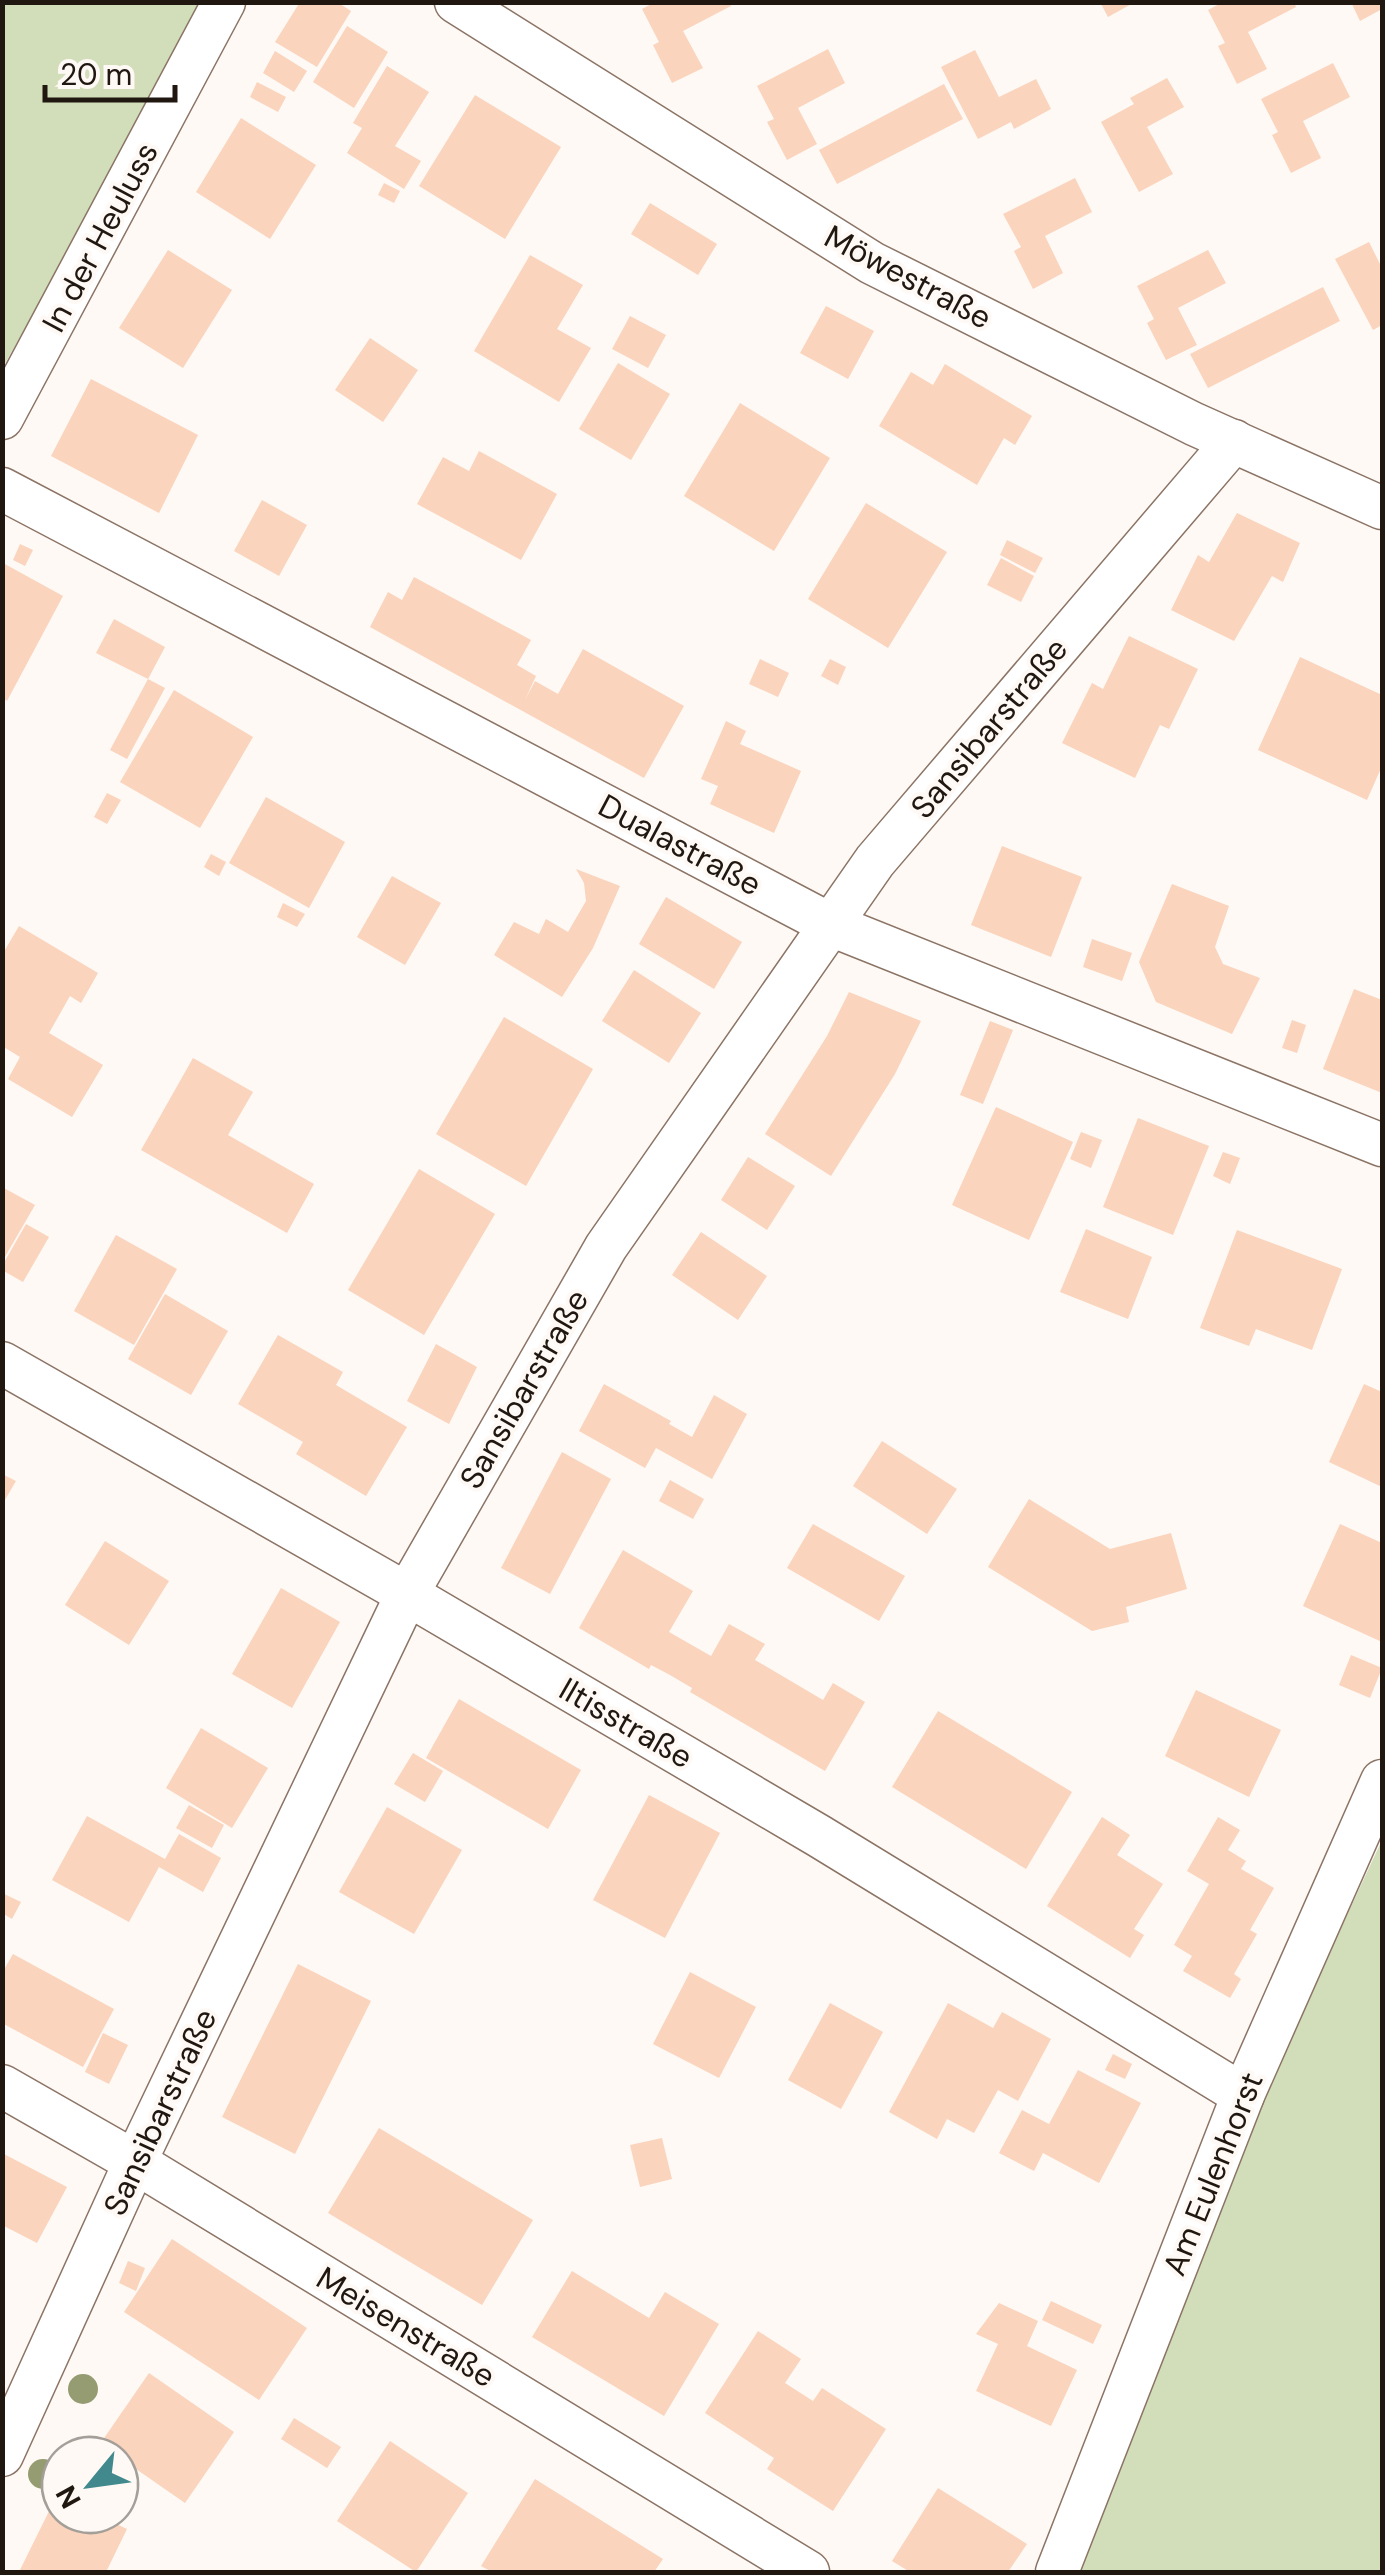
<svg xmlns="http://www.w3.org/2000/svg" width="1385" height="2575" viewBox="0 0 1385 2575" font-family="'DM Sans',sans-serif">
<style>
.green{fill:#d1deb9}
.building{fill:#fad4bc}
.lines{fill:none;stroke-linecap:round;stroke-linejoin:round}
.street-casing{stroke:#8b7465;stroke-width:45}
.street{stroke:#fff;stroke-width:42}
.tree{fill:#959c71}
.labels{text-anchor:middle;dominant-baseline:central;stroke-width:8;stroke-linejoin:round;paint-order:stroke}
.street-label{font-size:32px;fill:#201711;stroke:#fef9f5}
</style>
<rect width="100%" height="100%" fill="#fef9f5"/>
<g class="green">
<polygon points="3,3 201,3 78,235 3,367"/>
<polygon points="1382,1840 1382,2572 1078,2572 1271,2078"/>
</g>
<g class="building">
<polygon points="300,2 337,2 351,11 317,67 275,42"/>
<polygon points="655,2 729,2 731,6 683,31 703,68 672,83 653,45 659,42 642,9"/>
<polygon points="1100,2 1135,2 1108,17"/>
<polygon points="1223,2 1294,2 1296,7 1248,32 1267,69 1237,84 1218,46 1225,43 1208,10"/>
<polygon points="1351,2 1382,2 1382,9 1360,21"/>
<polygon points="347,26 388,52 354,108 313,82"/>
<polygon points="828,49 845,83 798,108 817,144 787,160 767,122 774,119 757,86"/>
<polygon points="975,50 999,97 1036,79 1051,109 1014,129 1011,122 978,139 941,67"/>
<polygon points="275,51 307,71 294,92 263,73"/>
<polygon points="1333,63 1350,97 1303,121 1321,158 1291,173 1272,135 1278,132 1261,99"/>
<polygon points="387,66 429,92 395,146 421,161 404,189 347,153 362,128 353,123"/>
<polygon points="1167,78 1184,107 1147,127 1173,174 1139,192 1101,122 1134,104 1130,98"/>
<polygon points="257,82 286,97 278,112 250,97"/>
<polygon points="944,84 963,119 837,184 819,150"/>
<polygon points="475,95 561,147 505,239 419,186"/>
<polygon points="241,118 316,165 270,239 196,192"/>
<polygon points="1075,178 1092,212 1045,236 1063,273 1033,289 1014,251 1021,247 1003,214"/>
<polygon points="384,183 400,191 394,203 378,195"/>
<polygon points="650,203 717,244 698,275 631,234"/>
<polygon points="1369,242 1382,268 1382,325 1373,330 1335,259"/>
<polygon points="168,250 232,290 183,368 119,328"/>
<polygon points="1208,250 1226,283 1178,308 1197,345 1166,360 1147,323 1154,319 1137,286"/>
<polygon points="530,255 583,285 557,329 591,348 559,402 474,351"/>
<polygon points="1323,287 1340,321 1208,388 1190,354"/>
<polygon points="826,306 874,331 848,379 800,353"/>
<polygon points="630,316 666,335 648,368 612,349"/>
<polygon points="370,338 418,370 383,422 335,390"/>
<polygon points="618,363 670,394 631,460 579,429"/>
<polygon points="945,364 1032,416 1015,445 1004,438 977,485 879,426 911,372 933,385"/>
<polygon points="91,379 198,435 159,513 51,456"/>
<polygon points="740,403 830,458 774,551 684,496"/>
<polygon points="479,451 557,494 521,560 417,504 443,457 469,471"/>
<polygon points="262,500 307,525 279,576 234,551"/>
<polygon points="866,503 947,552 888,648 808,599"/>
<polygon points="1237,513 1300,543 1283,582 1272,576 1234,641 1171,610 1198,555 1209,562"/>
<polygon points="1007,540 1043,558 1035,573 1000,555"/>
<polygon points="20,544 33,550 25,566 13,560"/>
<polygon points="1001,558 1034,576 1021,602 987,585"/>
<polygon points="3,563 63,596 7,701 3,698"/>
<polygon points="414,577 531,640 517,665 536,676 525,700 535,681 558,694 583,649 684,706 644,778 370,627 388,592 402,600"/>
<polygon points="114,619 165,647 148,679 96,653"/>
<polygon points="1129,636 1198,669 1169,729 1160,725 1135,778 1062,743 1092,683 1103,689"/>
<polygon points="1300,657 1382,695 1382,766 1367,800 1258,750"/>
<polygon points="760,659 789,673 778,697 749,684"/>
<polygon points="830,659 846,667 838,685 821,676"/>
<polygon points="148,679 165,688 127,759 110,750"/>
<polygon points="174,690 253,737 200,828 120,782"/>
<polygon points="726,721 746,731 740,744 801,771 774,833 710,804 718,786 701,779"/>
<polygon points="107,793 121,800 107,824 94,817"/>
<polygon points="266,797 345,842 309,908 229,863"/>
<polygon points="1002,846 1082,877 1051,957 971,925"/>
<polygon points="211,854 226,862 219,876 204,867"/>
<polygon points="576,869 620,886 593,948 562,997 494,955 514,922 539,934 546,919 568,932 586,901 584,883"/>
<polygon points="392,876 441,903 405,965 357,937"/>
<polygon points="1172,884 1229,906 1215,947 1223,964 1260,978 1232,1034 1156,1002 1139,962"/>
<polygon points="666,897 742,942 714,989 639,944"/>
<polygon points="283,903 305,914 297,927 277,917"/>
<polygon points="19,926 98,973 81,1003 70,996 49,1033 103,1065 72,1117 8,1079 20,1057 2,1046 2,955"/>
<polygon points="1092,939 1132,953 1122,981 1083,967"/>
<polygon points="634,970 701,1013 669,1063 602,1021"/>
<polygon points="1354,989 1382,1000 1382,1093 1323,1069"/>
<polygon points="849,992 921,1021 895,1074 831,1176 765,1134 827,1036"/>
<polygon points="504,1017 593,1069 526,1186 436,1134"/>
<polygon points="1292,1020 1306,1025 1297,1053 1282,1048"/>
<polygon points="990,1021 1013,1030 983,1104 960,1095"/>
<polygon points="193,1058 253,1092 228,1135 314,1184 287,1233 141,1150"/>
<polygon points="996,1107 1073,1142 1029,1240 952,1205"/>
<polygon points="1138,1118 1209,1146 1173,1235 1103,1207"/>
<polygon points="1081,1132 1102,1140 1091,1168 1070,1159"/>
<polygon points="1223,1152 1240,1158 1230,1184 1213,1176"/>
<polygon points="748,1157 795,1186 767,1230 721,1200"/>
<polygon points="419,1169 495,1214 424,1335 348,1290"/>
<polygon points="2,1187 35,1205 2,1262"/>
<polygon points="26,1224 49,1237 23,1282 2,1270 2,1266"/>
<polygon points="1086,1229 1152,1257 1128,1319 1060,1292"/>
<polygon points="1237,1230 1342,1269 1312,1350 1256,1329 1249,1346 1200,1328"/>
<polygon points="701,1232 767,1276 738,1320 672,1275"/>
<polygon points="116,1235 177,1269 134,1345 74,1311"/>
<polygon points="165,1294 228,1331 191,1395 128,1359"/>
<polygon points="278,1335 343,1372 336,1385 407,1427 366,1496 296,1454 303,1442 238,1404"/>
<polygon points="436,1344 477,1367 449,1424 407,1401"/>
<polygon points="604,1384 671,1421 669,1424 692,1437 714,1395 747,1414 712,1479 656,1448 645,1468 579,1431"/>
<polygon points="1364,1384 1382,1392 1382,1487 1329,1462"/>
<polygon points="882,1441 957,1489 927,1534 853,1486"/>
<polygon points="562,1452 611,1479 550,1594 501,1568"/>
<polygon points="2,1474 16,1481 2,1505"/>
<polygon points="670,1480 704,1499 693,1519 659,1501"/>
<polygon points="1029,1499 1110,1549 1171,1533 1187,1589 1126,1607 1129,1622 1092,1631 988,1567"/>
<polygon points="813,1524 905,1576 879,1621 787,1568"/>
<polygon points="1340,1524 1382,1543 1382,1642 1303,1606"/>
<polygon points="105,1541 169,1581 129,1645 65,1605"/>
<polygon points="623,1550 693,1591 669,1632 711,1656 729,1624 765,1644 755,1660 823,1700 833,1683 865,1702 825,1771 690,1692 692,1688 670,1675 651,1665 649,1669 579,1628"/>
<polygon points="281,1588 340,1622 292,1708 232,1674"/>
<polygon points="1351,1655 1382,1668 1370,1698 1339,1685"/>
<polygon points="1196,1690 1281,1730 1249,1797 1165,1756"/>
<polygon points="459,1699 581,1770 548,1829 426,1758"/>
<polygon points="938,1711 1072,1792 1026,1869 892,1787"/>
<polygon points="201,1728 268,1768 232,1828 166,1788"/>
<polygon points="413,1753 443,1771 425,1802 394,1784"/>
<polygon points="649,1795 720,1833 665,1938 593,1900"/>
<polygon points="189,1805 224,1825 212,1848 176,1828"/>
<polygon points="387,1807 462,1850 414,1934 339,1892"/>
<polygon points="87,1816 165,1859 179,1834 221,1858 203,1892 159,1867 129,1922 52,1880"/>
<polygon points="1102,1817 1130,1835 1117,1855 1163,1884 1134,1929 1144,1935 1130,1958 1047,1906"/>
<polygon points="1218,1817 1240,1830 1228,1850 1246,1861 1241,1869 1274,1888 1250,1930 1257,1934 1234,1974 1241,1979 1230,1998 1183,1971 1192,1956 1174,1945 1209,1884 1187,1871"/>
<polygon points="2,1893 21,1902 12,1919 2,1913"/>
<polygon points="13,1954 114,2009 83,2067 2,2023 2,1973"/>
<polygon points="298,1964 371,2001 295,2154 222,2117"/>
<polygon points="690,1972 756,2007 719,2078 653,2044"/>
<polygon points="830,2003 883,2032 841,2109 788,2080"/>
<polygon points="948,2003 993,2028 1002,2012 1051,2039 1018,2101 998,2090 974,2133 947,2119 937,2139 889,2112"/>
<polygon points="103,2033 128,2045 109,2084 85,2072"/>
<polygon points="1113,2054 1132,2064 1125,2079 1105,2070"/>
<polygon points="1078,2070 1141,2103 1099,2183 1043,2153 1034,2171 999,2153 1022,2110 1049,2124"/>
<polygon points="379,2128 533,2220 482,2305 328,2213"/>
<polygon points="662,2138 672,2179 640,2187 630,2145"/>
<polygon points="2,2153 67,2187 37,2243 2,2225"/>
<polygon points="172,2239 307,2328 259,2400 124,2312"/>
<polygon points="128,2261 145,2268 136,2291 119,2283"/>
<polygon points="572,2271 649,2318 665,2292 719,2324 664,2416 532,2337"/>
<polygon points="1051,2301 1102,2325 1093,2344 1042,2320"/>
<polygon points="999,2303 1038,2321 1027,2346 1077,2370 1051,2426 976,2391 998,2344 976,2334"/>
<polygon points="758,2331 801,2359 785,2383 813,2401 822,2388 886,2429 833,2511 767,2469 774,2458 705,2413"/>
<polygon points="149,2373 234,2432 185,2503 100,2444"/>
<polygon points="294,2418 341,2447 327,2468 281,2439"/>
<polygon points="390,2441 468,2493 416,2572 337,2521"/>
<polygon points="535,2479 663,2559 654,2572 492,2572 481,2566"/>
<polygon points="938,2488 1027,2544 1008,2572 910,2572 892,2561"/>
<polygon points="57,2495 60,2497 60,2515 97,2515 127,2529 106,2572 19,2572"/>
</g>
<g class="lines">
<g class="street-casing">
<g id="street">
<polyline points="456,2 872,263 1194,424 1382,508"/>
<polyline points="2,418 224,2"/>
<polyline points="2,489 831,925 1382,1145"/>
<polyline points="2,1363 407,1594 819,1836 1243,2095"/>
<polyline points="2,2086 135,2162 808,2572"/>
<polyline points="2,2455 135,2162 407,1594 606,1247 875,861 1234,441"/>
<polyline points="1057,2572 1243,2095 1382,1781"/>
</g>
</g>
<use href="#street" class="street"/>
</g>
<g class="tree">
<circle cx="83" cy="2389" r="15"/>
<circle cx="43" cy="2474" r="15"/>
</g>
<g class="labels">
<g class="street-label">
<text transform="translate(100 237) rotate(-62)">In der Heuluss</text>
<text transform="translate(908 277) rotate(28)">Möwestraße</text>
<text transform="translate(989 728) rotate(-50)">Sansibarstraße</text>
<text transform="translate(680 845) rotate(28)">Dualastraße</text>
<text transform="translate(524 1389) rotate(-60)">Sansibarstraße</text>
<text transform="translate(626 1723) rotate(30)">Iltisstraße</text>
<text transform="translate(160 2112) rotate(-65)">Sansibarstraße</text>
<text transform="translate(1213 2174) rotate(-68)">Am Eulenhorst</text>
<text transform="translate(406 2327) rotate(31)">Meisenstraße</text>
</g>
</g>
<rect width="1385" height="2575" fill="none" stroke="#201711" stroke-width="10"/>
<g transform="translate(90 2485) rotate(241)"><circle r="48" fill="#fef9f5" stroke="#a59f9a" stroke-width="2.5"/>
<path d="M0-8L18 38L0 25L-18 38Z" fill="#41898c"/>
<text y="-15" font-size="28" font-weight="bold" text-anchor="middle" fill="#201711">N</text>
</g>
<path d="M45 85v15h130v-15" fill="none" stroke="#201711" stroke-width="5"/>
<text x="60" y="85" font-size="30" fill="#201711" stroke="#fef9f5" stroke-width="8" paint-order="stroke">20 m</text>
</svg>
